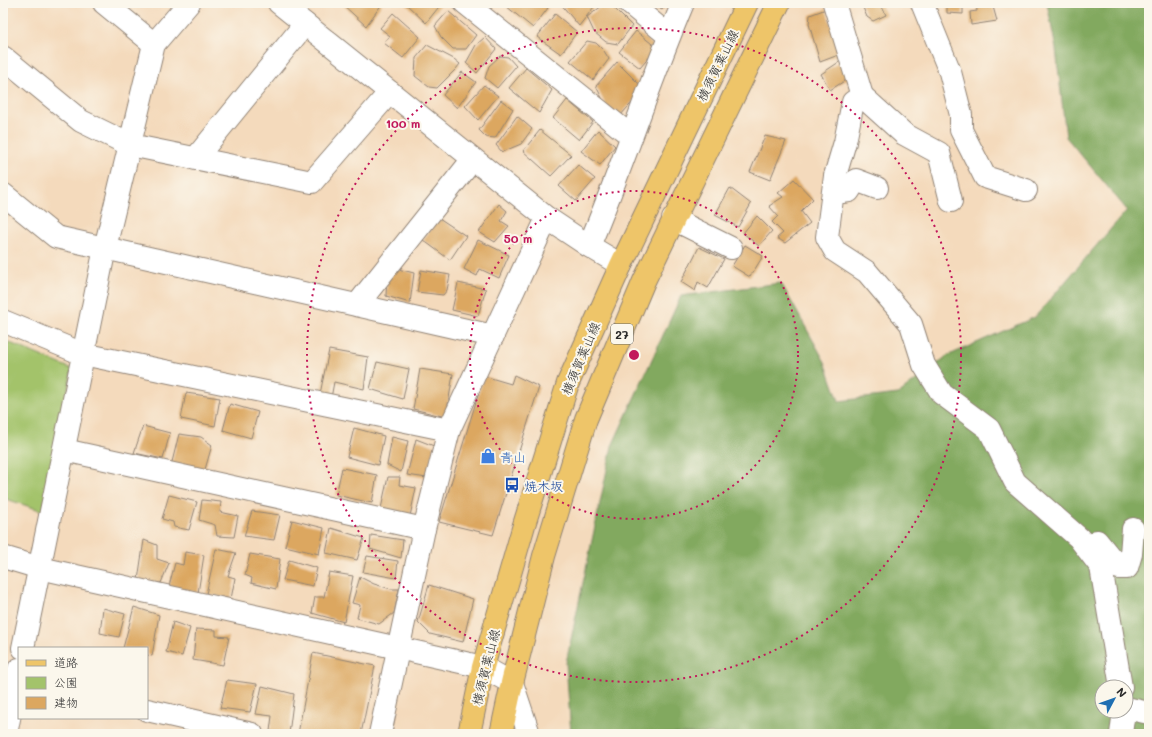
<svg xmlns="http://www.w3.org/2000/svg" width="1152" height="737" viewBox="0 0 1152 737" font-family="Mali,'Klee One',sans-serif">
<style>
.green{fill:#a3c36b;stroke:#67774b}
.forest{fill:#82a95f;stroke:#566a45;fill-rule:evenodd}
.building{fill:#dca760}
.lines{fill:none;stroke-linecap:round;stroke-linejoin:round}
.minor-casing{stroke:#908274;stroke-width:24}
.primary-casing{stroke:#908274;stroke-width:24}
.minor{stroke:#fff;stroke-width:22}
.primary{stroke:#eec569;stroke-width:22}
.ring{fill:none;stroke:#c2185b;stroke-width:2;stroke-dasharray:2 4}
.labels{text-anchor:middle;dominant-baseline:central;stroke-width:4;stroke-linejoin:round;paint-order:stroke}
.shield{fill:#fbf7ec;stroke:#696865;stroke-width:1}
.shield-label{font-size:12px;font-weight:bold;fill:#2b2b2b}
.street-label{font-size:13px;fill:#2b2b2b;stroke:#fbf7ec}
.shop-label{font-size:13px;fill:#366cbe;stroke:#fbf7ec;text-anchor:start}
.transit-label{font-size:13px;fill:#164399;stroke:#fbf7ec;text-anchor:start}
.centre{fill:#c2185b;stroke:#fbf7ec;stroke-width:2}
.ring-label{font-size:12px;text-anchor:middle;font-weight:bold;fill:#c2185b;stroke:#fbf7ec;stroke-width:4;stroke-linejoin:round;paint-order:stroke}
</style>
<rect width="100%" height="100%" fill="#fbf7ec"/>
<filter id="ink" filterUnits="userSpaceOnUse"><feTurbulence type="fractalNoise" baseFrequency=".025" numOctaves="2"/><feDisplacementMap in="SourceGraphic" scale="8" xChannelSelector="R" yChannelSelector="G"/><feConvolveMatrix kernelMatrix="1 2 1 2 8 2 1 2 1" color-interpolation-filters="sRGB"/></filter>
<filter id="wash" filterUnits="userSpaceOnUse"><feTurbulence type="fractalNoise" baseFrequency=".012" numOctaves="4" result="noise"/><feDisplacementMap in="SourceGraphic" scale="16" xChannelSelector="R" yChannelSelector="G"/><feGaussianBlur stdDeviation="0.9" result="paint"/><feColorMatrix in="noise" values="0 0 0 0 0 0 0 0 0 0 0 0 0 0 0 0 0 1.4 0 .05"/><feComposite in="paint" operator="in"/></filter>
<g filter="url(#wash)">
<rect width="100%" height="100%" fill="#f4dabc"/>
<polygon class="green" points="3,340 72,369 43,511 3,498"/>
<path class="forest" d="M1047,3H1149V734H571L566,663L612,446L681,296L781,283L825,362L839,401L898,394L947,356L1035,317L1127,210L1066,137L1056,49ZM1102,687H1126V711H1102Z"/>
<g id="blocks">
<g class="building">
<polygon points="341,3 380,3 382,4 366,26"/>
<polygon points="405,3 442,3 426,23"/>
<polygon points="480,3 496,3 488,12"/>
<polygon points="508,3 542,3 548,8 533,28 506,6"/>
<polygon points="560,3 597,3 579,26"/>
<polygon points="654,3 668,3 662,10"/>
<polygon points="861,3 880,3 886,15 873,21 867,17"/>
<polygon points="947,3 963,3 963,14 947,13"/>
<polygon points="976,3 992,3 997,21 971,25 970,12 977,11"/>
<polygon points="602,6 612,6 632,26 618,44 606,42 594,32 587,17"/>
<polygon points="826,9 841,54 820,62 809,24 810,15"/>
<polygon points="448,11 476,35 466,49 453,49 441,37 435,26"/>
<polygon points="393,13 420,37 403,58 384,43 390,36 380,28"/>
<polygon points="555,14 577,32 561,54 537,37"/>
<polygon points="636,31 657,48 640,68 619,52"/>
<polygon points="485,37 496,49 477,73 466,63 476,45"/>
<polygon points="587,41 596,43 604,51 609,59 593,80 570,61"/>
<polygon points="427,45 454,59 460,64 456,69 437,88 429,87 415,76 416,58"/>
<polygon points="500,56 508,57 516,66 497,88 485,78 489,66"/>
<polygon points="842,60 854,75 830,90 821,74"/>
<polygon points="617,62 641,86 638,96 619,117 606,106 596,86"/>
<polygon points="526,68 552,90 539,113 509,88"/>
<polygon points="462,72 476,82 457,108 443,95"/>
<polygon points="484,85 498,96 478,120 465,106"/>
<polygon points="501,100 513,109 495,138 486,137 479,130"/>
<polygon points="567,100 593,122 579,140 553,118"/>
<polygon points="517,116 532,129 521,144 502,152 496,145"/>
<polygon points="540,130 571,155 551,176 523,151"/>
<polygon points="598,130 615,146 600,165 581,151"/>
<polygon points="765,136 786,141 770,180 750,172"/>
<polygon points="578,165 595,179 576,201 559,186"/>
<polygon points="794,179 813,199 801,211 810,223 785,243 777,238 783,233 772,222 778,216 769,206 783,197 778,193"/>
<polygon points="730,188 751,204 738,227 715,215"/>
<polygon points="499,204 507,211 501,221 509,226 495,242 479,232"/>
<polygon points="757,216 772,231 759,246 743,233"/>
<polygon points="439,218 466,236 450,260 423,240"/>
<polygon points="478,240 509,255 499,278 480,269 477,276 464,269"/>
<polygon points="745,245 763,256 750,277 732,266"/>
<polygon points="699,247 724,259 708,288 698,282 695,291 681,282"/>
<polygon points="394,268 414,273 410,303 386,296 387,276"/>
<polygon points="421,270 450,275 447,290 443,295 417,292"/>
<polygon points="458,283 486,289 478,316 452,310"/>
<polygon points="329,350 368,357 364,389 334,382 331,398 320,394"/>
<polygon points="377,362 409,369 403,399 370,389"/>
<polygon points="420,369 453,374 446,417 413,409"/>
<polygon points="514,375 539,387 493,535 439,522 484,376 511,384"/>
<polygon points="186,393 220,398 215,426 181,419"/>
<polygon points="230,404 258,412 251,438 223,430"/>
<polygon points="143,426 170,433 163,459 134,453"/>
<polygon points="354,428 384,436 378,465 347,457"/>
<polygon points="179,434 201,437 212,445 204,473 171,466"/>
<polygon points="392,437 408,441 401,472 387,465"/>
<polygon points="416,439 434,446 427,478 407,475"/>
<polygon points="342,468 377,475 372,503 336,495"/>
<polygon points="388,477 400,477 399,485 416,488 409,521 380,513"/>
<polygon points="169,495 197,502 189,530 174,527 173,522 162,519"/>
<polygon points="202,500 221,502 220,512 238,516 234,537 217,536 215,525 199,520"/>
<polygon points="252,511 280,515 274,540 244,536"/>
<polygon points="292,520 324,528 319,554 285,546"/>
<polygon points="331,528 364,538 357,560 326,553"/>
<polygon points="371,535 403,540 401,558 370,549"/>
<polygon points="144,540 157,545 157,559 169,563 161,583 138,580"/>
<polygon points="216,549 236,553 228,576 235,578 231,599 206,594"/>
<polygon points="185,552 204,555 198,593 169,586 175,563 183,565"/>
<polygon points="250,554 280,559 276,589 251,583 252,578 245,575"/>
<polygon points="367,556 398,561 396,578 363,572"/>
<polygon points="289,560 317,568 313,586 283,580"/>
<polygon points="329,572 353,576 344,622 312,613 315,597 324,597"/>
<polygon points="360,577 374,584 391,589 399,589 394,613 379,624 357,618 360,605 352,603"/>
<polygon points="429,585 473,599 463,642 430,634 418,622"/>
<polygon points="134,607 159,615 152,656 147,655 147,648 123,648"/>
<polygon points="103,608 125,614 119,637 100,633"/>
<polygon points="173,622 190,628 182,656 166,652"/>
<polygon points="196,629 216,630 216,636 229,637 223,665 193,660"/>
<polygon points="313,653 375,666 361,734 298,734"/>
<polygon points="227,680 257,684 250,712 220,708"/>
<polygon points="262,686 294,694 289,734 270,731 272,716 256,714"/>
</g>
</g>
</g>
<g filter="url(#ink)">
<use href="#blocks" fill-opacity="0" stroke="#908274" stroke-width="1"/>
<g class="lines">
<g class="minor-casing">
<g id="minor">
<polyline points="104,3 154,44"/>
<polyline points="279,3 547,218 589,246 621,265"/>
<polyline points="465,3 631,136"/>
<polyline points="629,3 669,36"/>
<polyline points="834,3 862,96 853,102 845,142 835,176 827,237 835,251 867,272 911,324 924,365 942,394 989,429 1015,482 1079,538 1101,567 1121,687"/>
<polyline points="922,3 950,72 961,115 961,130 985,177 1026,190"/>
<polyline points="3,57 81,121 130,145 312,182 390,92"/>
<polyline points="862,96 904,134 939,153 951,201"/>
<polyline points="195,159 305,24"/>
<polyline points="835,176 842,192 849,191 856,180 877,188"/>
<polyline points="3,194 56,237 493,336"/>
<polyline points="673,219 731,248"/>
<path d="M589,246C623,166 649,83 683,3"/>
<polyline points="357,305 473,159"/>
<polyline points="3,321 83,354 449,430"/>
<polyline points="64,450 424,529"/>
<polyline points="1097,541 1119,568 1127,568 1131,554 1133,529"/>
<polyline points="3,557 40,568 483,667 512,683 529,734"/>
<polyline points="23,648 105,248 154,44 189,3"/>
<polyline points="1126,708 1149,713"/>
<polyline points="147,710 252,734"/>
<polyline points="6,734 19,669"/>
<polyline points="380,734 424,529 449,430 547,218"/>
<polyline points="1121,734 1124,711"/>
</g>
</g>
<g class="primary-casing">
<g id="primary">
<polyline points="469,734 483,667 524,525 568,383 621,265 747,3"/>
<polyline points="501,734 512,683 544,556 586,419 644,281 779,3"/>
</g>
</g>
<use href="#minor" class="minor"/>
<use href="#primary" class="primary"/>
</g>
</g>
<g class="ring">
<circle cx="634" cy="355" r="164"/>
<circle cx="634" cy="355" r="327"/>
</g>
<defs>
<g id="shop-bare" transform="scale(1.2)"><path d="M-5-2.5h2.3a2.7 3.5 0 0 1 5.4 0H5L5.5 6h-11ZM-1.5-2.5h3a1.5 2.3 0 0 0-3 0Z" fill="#3f7fe0" stroke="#fbf7ec" stroke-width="2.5" paint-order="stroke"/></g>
<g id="bus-bare" transform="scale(1.2)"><path d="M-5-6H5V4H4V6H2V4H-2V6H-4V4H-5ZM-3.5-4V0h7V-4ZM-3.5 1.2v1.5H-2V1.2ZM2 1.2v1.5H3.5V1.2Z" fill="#1a4fb4" stroke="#fbf7ec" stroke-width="2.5" paint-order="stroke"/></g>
</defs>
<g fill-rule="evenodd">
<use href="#shop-bare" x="488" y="456"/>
<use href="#bus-bare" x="512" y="485"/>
</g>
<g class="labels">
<rect class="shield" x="611" y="324" width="22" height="20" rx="3"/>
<g class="shield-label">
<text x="622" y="334">27</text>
</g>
<g class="street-label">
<text transform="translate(717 65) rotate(-64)">横須賀葉山線</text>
<text transform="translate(580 358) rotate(-67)">横須賀葉山線</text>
<text transform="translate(485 667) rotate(-76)">横須賀葉山線</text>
</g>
<g class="shop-label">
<text x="500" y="456">青山</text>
</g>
<g class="transit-label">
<text x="524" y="485">焼木坂</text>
</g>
</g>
<circle cx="634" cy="355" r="6" class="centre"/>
<g class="ring-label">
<text x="403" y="128">100 m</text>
<text x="518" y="243">50 m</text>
</g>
<rect width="1152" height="737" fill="none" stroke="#fbf7ec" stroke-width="16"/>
<rect x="18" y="647" width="130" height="72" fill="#fbf7ec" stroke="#a8a59f"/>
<rect x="26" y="660" width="20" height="6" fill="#eec569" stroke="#a8a59f"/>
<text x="54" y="667" font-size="12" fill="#2b2b2b">道路</text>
<rect x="26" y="677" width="20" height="12" fill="#a3c36b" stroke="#a8a59f"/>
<text x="54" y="687" font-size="12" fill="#2b2b2b">公園</text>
<rect x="26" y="697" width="20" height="12" fill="#dca760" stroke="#a8a59f"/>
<text x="54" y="707" font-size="12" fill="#2b2b2b">建物</text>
<g transform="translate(1114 699) rotate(49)"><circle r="19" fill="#fbf7ec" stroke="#a8a59f"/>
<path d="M0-3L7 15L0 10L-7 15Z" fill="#1f6fb2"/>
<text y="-6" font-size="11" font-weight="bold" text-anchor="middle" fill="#2b2b2b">N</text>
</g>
</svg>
